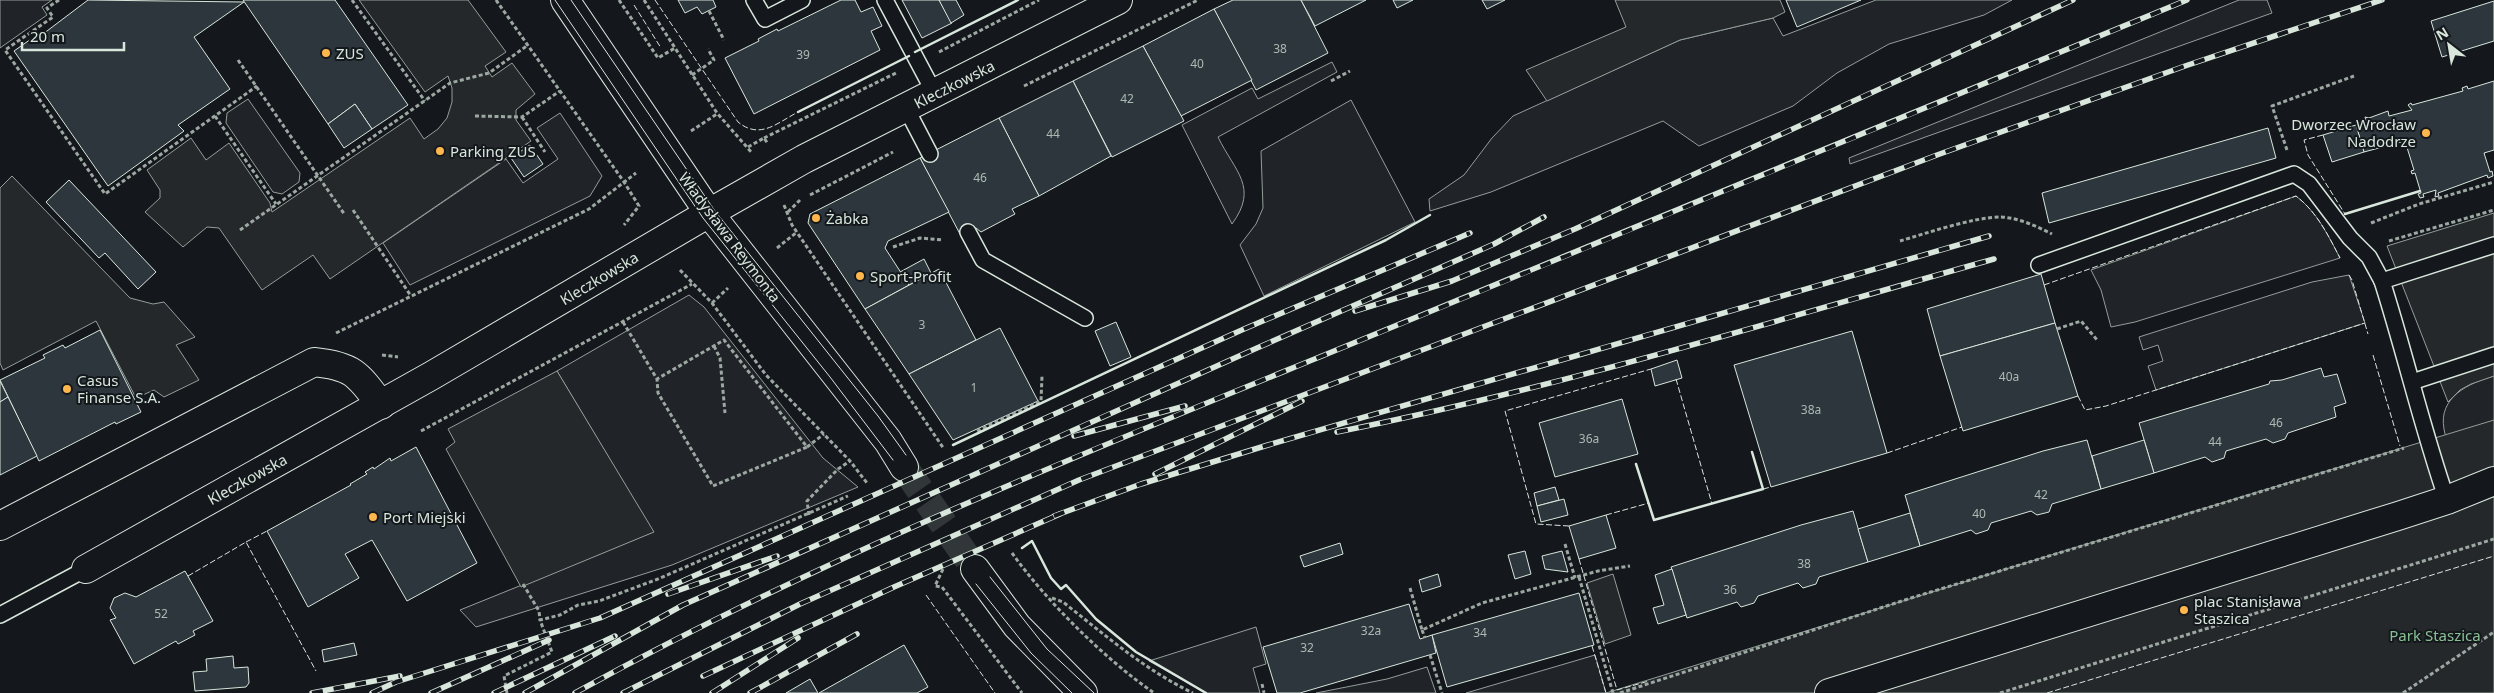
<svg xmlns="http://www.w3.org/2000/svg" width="2494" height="693" viewBox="0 0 2494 693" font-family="'Noto Sans',sans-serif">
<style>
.green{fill:#202428;stroke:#939e99}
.parking{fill:#24282b;stroke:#939e99}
.building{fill:#2c363c;stroke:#d8e6dc}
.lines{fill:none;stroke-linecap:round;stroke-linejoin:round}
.secondary-tunnel{stroke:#313739;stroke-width:28;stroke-dasharray:28 14;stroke-linecap:butt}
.lane-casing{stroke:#d8e6dc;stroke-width:18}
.street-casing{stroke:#d8e6dc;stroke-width:30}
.secondary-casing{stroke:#d8e6dc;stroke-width:30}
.path{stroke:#9da8a2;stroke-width:3;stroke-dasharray:4 2.5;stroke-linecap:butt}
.lane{stroke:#14181c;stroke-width:15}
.street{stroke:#14181c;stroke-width:28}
.secondary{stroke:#14181c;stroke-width:28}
.tram{stroke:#d8e6dc;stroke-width:1}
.rail-casing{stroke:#d8e6dc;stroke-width:5.5}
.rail{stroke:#14181c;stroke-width:4;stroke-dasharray:11;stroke-linecap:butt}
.fence{stroke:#d8e6dc;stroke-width:1;stroke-dasharray:6 2.5;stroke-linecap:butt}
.wall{stroke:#d8e6dc;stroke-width:2.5}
.poi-dot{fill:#ffb74d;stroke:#14181c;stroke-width:2}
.labels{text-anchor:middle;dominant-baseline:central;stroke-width:4;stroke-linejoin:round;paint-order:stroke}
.number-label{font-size:12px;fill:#adbab4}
.poi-label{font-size:15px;fill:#d8e6dc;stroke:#14181c;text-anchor:start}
.street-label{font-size:15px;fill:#d8e6dc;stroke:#14181c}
.park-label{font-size:15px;fill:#8ac095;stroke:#14181c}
</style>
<rect width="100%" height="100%" fill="#14181c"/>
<g class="green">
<polygon points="0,0 52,0 42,7 47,15 0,48"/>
<polygon points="1876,0 2012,0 1984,15 1889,44 1837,73 1793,106 1699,146 1663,121 1491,192 1430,211 1429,199 1464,175 1492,138 1513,116 1680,40 1773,18 1783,36"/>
<polygon points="2239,0 2267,0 2272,13 1850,164 1849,158"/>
<path d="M1332,62L1337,72L1218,137C1235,172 1259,187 1232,224L1182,125L1252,88L1258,99Z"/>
<polygon points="248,99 300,173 299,182 282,194 273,192 226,123 227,113"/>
<polygon points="1351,100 1415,222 1264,296 1240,245 1256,224 1263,208 1261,151"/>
<polygon points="560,113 602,176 590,196 410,285 383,243 506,159 523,183 558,159 537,128"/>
<path d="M2296,196C2317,212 2328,235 2340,258L2135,322L2111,327L2101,290L2091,270Z"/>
<polygon points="2349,275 2365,323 2156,390 2148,366 2163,361 2158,345 2143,350 2139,337 2312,282"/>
<polygon points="689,295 704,307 823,458 858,487 672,565 476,627 460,610 653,532 557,371"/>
<path d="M2494,376V457L2453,454C2450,446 2445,437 2444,429C2438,397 2469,383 2494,376Z"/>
<polygon points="1256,627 1266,664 1253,668 1260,693 1206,693 1149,661"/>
<polygon points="1595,655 1606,693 1466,693"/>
<polygon points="1427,667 1436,693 1316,693 1387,679"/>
</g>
<g class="parking">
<polygon points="359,0 468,0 506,52 485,66 492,77 512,63 535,94 516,110 516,120 531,141 330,279 313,255 262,290 219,228 207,227 183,247 145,212 160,198 160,190 147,170 191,138 206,160 229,143 270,203 272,212 410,118 424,139 438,129 447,118 452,102 452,88 448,76 425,92"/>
<polygon points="1615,0 1780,0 1785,12 1773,18 1680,40 1547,101 1526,70 1626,27"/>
<polygon points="12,176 130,298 153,304 164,302 195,337 176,345 199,380 164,397 154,390 136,398 96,321 3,370 0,363 0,188"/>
<polygon points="2494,213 2494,376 2471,384 2460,390 2448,402 2387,246"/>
<polygon points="557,371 654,532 521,587 446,449 455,442 448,429"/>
<polygon points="2494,420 2494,693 1606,693 2077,547"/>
<polygon points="1613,574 1631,635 1605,644 1587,583"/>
</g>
<g class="building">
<polygon points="88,0 244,2 194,37 230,89 178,125 184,131 108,186 14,51 41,32 43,34"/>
<polygon points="243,0 335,0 408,105 372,129 355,104 328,124"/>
<polygon points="678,0 713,0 716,7 702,14 697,7 685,13"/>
<polygon points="841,0 855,0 861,12 873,7 882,26 871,31 880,50 754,114 725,58 759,41 758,39 777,29 778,31"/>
<polygon points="902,0 939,0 952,23 922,38"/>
<polygon points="939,0 956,0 964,15 951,23"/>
<polygon points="1233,0 1301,0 1328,53 1256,90 1214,9"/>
<polygon points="1301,0 1366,0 1315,26"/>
<polygon points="1393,0 1413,0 1397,8"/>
<polygon points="1482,0 1505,0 1487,9"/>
<polygon points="1786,0 1861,0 1797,27"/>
<polygon points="2494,1 2494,41 2442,57 2431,21"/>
<polygon points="1214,9 1252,80 1181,116 1143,46"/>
<polygon points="1143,46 1184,121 1112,157 1073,81"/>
<polygon points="1073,81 1111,156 1039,196 999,118"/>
<polygon points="2494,81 2494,150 2484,153 2490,172 2492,171 2493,176 2488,178 2487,175 2438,193 2439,196 2435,197 2436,190 2423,194 2424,197 2420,198 2418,194 2421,193 2415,173 2412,174 2411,171 2414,170 2405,141 2364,152 2356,125 2367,124 2365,117 2369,118 2388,111 2389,116 2412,110 2408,105 2411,103 2412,105 2463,91 2462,88 2467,86 2468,89"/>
<polygon points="355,104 372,129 344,148 328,124"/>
<polygon points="999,118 1039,196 1012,209 1015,214 981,232 976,228 961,236 920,158"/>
<polygon points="2356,125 2364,152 2332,162 2323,135"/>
<polygon points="2268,128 2276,158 2049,223 2042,193"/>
<polygon points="530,145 543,164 524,177 511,158"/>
<polygon points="920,158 949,212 888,241 885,248 909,285 865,309 808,223 810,214"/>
<polygon points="69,180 156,272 138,289 105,253 99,258 46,202"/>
<polygon points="924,259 931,273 909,285 900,272"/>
<polygon points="939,269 976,340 909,374 865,309"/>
<polygon points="2041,274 2055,323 1940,356 1927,309"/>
<polygon points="1116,322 1131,357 1110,366 1095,331"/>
<polygon points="2055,323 2078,396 1963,431 1940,356"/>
<polygon points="1000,328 1038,401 953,440 909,374"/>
<polygon points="100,330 141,412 116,424 115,422 39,461 0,380 45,358 43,355 63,345 65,348"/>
<polygon points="1852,331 1887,453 1771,487 1734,365"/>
<polygon points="1677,360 1682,378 1655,386 1651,369"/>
<polygon points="2321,368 2324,377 2337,374 2346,403 2334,407 2336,417 2288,433 2285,439 2273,443 2266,439 2226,451 2224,458 2212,462 2205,457 2154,473 2139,423 2269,384 2270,381 2282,380"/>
<polygon points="0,381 8,397 0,402"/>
<polygon points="8,397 37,456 0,475 0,402"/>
<polygon points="1622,399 1638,454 1555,477 1539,423"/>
<polygon points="2087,440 2101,489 2052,504 2049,512 2037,515 2031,511 1991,523 1988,530 1976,534 1971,530 1920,546 1905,495 2043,451"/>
<polygon points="2144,440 2154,473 2101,489 2092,456"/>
<polygon points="416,447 477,563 407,601 372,540 345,554 359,578 308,607 267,531 351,485 350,484 367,474 365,472 373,467 374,469 390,458 391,461"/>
<polygon points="1555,487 1559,500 1537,506 1534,493"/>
<polygon points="1564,499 1568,515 1541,522 1537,506"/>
<polygon points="1853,511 1868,562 1819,577 1816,584 1803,588 1798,583 1758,596 1754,603 1741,607 1737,602 1687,618 1671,567 1801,525"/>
<polygon points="1910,513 1920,546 1868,562 1858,529"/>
<polygon points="1606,515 1616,548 1579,559 1569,526"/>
<polygon points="1340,543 1343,554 1304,567 1300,556"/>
<polygon points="1525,551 1531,574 1515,579 1508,555"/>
<polygon points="1562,551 1568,572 1545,569 1542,556"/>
<polygon points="1672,569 1686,615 1658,624 1653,608 1664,605 1655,575"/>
<polygon points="185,571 213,621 193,631 195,635 178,644 176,641 134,664 110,620 116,618 110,608 114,598 125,593 136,597"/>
<polygon points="1438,574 1441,586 1422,592 1419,580"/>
<polygon points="1579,593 1594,645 1447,687 1432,635"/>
<polygon points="1409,604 1420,639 1432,635 1436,653 1300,693 1277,693 1263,647"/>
<polygon points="354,643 357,655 324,662 322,650"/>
<polygon points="904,645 928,687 917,693 819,693"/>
<polygon points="233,656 234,668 248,667 249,683 246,687 195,691 193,672 207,671 206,659"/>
<polygon points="810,679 818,693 786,693"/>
</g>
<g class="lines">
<polyline class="secondary-tunnel" points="904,467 975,569"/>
<g class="lane-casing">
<g id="lane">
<polyline points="754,0 765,19 802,0"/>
<polyline points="885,0 935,94"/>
<polyline points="906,108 930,154"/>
<polyline points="968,232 983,260 1085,318"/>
<polyline points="2039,265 2294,174 2309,184 2350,238 2369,257 2382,281"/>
<polyline points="2412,382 2494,355"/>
<path d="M2447,500C2422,428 2405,353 2382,281L2494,245"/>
<polyline points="0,615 86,569"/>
</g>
</g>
<g class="street-casing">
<g id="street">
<path d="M0,526L314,362C353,366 358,374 381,405"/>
<polyline points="86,569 431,376 709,213 804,159 1118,0"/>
</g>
</g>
<g class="secondary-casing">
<g id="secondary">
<polyline points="565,0 709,213 888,441 904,467"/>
<polyline points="975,569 1017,626 1083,693"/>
<polyline points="1829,693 2398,516 2447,500 2494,481"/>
</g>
</g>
<g class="path">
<polyline points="59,0 47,8 53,17 5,50 105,194 257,86"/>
<polyline points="352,0 425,101"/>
<polyline points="496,0 624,182 639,206 624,225"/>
<polyline points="619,0 658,58 675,48"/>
<polyline points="644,0 717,113 752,153"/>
<polyline points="709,11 724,40"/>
<polyline points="939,52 1039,0"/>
<polyline points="238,60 345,215"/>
<polyline points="692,75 714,60 708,49"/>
<polyline points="1331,81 1350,71"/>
<polyline points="1024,86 1198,0"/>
<polyline points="215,116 276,204"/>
<polyline points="475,116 522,117 560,91"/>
<polyline points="522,117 545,152"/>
<polyline points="691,131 717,114"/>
<polyline points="764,138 896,73"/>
<polyline points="748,147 764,138 768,144"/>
<polyline points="2287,150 2272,106 2354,76"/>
<polyline points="810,195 893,152"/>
<polyline points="784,205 792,225 944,449"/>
<polyline points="353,210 411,296"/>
<polyline points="788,212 800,200"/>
<polyline points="2371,223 2419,204 2494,182"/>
<polyline points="240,230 450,83 489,73 528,45"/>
<path d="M1900,241C1927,233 1974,217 2001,217C2019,218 2036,226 2052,234"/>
<polyline points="2389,241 2494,210"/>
<polyline points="893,247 920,238 943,240"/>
<polyline points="777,248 797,232"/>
<polyline points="680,270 712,303 766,375 850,461 867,483"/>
<polyline points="712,303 728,288"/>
<polyline points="623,322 657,379 724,340 807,447 713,486 658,393 657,379"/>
<polyline points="2057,329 2081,321 2098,341"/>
<polyline points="336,333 589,209 636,173"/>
<polyline points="714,346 720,358 725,413"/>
<polyline points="382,355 398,357"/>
<polyline points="421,431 692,284"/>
<polyline points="977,431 1041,401 1042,376"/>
<polyline points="807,447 824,434"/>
<polyline points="809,515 807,501 838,469 850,461"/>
<polyline points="1565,544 1575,578"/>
<path d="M1012,553C1047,602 1105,659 1154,693"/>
<polyline points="943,569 935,586 942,587 1022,693"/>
<polyline points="1579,577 1613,693"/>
<polyline points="523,584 539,611 540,620"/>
<polyline points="1410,588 1422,630 1482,603 1598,571 1630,566"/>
<path d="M1052,598L1063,602C1105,635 1145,670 1193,693"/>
<polyline points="1422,630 1425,638"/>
<polyline points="1430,655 1442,693"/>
<polyline points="1262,684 1264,693"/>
<polyline points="507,693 504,676 552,652 540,620 560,615 578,605 599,601 658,579 848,496"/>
<polyline points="1620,693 1911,598 2404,448"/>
<polyline points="2000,693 2494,539"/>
<polyline points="2403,693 2494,632"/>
</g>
<use href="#lane" class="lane"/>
<use href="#street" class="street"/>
<use href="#secondary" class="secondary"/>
<g class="tram">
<polyline points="555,0 703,218 830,377 893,460"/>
<polyline points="571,0 715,211 878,416 906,455"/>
<polyline points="990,577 1047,649 1094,693"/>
<polyline points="976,584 1031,653 1072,693"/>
</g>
<g class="rail-casing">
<g id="rail">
<polyline points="1355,311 1452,281 1575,229 2073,0"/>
<path d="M1337,432C1559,388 1776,320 1994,259"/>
<polyline points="1074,436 1185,406"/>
<polyline points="1155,474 1302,401"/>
<polyline points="1054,516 1141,484 1268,445 1989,236"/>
<polyline points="668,594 777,556"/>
<polyline points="703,676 894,587 1060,514"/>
<polyline points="312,693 400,676"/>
<polyline points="372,693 396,682 600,618 1244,329 1470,233"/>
<polyline points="431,693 549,640"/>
<polyline points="494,693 615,636"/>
<polyline points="525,693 683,605 1257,348 1494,244 1544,217"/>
<path d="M575,693C814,561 1069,459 1322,356C1611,238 1899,119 2187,0"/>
<polyline points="623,693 800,604 1079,480 1937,155 2185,66 2382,0"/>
<polyline points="712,693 798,638"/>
<polyline points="750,693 857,634"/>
</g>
</g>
<use href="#rail" class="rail"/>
<g class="fence">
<path d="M655,0L738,122C760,140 777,123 798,112"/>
<polyline points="634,5 661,48"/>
<polyline points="2323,135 2304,140 2308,155 2345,214"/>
<polyline points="2349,275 2352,280 2368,334"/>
<path d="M2044,285L2296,196C2317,212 2328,235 2340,258"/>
<polyline points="2373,355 2400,446"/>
<polyline points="1676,379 1712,504"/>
<polyline points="2078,396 2085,410 2106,406 2365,323"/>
<polyline points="1887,453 1962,427"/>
<polyline points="1763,489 1771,487"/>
<polyline points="1606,515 1649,503"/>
<polyline points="1569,526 1536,524 1505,411 1651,369"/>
<polyline points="246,542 267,531"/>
<polyline points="1579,559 1617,690 1649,681"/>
<polyline points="188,576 246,542 316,671"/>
<polyline points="926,595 995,693"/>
<polyline points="1592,646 1606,693"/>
<polyline points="2047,693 2494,556"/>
</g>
<g class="wall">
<polyline points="915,52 1018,0"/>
<polyline points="798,112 909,56"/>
<polyline points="2345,214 2420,191"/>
<polyline points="953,445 1386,240 1430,215"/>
<polyline points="1636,464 1654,520 1763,489 1752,452"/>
<polyline points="1022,548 1032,541 1051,578 1061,589 1066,585 1096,619 1136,652 1206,693"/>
</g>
</g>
<g class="poi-dot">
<circle cx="326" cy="53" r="5"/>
<circle cx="2426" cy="133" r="5"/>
<circle cx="440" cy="151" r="5"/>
<circle cx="816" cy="218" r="5"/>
<circle cx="860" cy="276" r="5"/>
<circle cx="67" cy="389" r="5"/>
<circle cx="373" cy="517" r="5"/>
<circle cx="2184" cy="610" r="5"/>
</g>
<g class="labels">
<g class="number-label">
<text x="1280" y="48">38</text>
<text x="803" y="54">39</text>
<text x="1197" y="63">40</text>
<text x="1127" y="98">42</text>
<text x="1053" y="133">44</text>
<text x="980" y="177">46</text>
<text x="922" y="324">3</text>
<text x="2009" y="376">40a</text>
<text x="974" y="387">1</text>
<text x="1811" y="409">38a</text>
<text x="2276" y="422">46</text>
<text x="1589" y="438">36a</text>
<text x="2215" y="441">44</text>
<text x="2041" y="494">42</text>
<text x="1979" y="513">40</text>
<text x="1804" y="563">38</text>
<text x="1730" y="589">36</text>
<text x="161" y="613">52</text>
<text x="1371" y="630">32a</text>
<text x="1480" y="632">34</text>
<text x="1307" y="647">32</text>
</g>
<g class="poi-label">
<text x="336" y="53">ZUS</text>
<text x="2416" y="124" text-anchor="end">Dworzec Wrocław<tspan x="2416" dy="17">Nadodrze</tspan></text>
<text x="450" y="151">Parking ZUS</text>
<text x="826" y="218">Żabka</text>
<text x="870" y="276">Sport-Profit</text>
<text x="77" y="380">Casus<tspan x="77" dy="17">Finanse S.A.</tspan></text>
<text x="383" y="517">Port Miejski</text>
<text x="2194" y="601">plac Stanisława<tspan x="2194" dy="17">Staszica</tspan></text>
</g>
<g class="street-label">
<text transform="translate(954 84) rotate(-27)">Kleczkowska</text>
<text transform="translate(730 237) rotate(53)">Władysława Reymonta</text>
<text transform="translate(599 278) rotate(-31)">Kleczkowska</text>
<text transform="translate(247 479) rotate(-29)">Kleczkowska</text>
</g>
<g class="park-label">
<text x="2435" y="635">Park Staszica</text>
</g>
</g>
<g transform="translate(2449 45) rotate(329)" stroke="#14181c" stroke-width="4" paint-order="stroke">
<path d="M0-4L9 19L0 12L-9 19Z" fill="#d8e6dc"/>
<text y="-8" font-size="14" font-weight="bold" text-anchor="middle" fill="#d8e6dc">N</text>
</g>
<path d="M22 42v8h102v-8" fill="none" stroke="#d8e6dc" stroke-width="2.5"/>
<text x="30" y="42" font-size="15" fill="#d8e6dc" stroke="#14181c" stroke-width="4" paint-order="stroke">20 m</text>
</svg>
